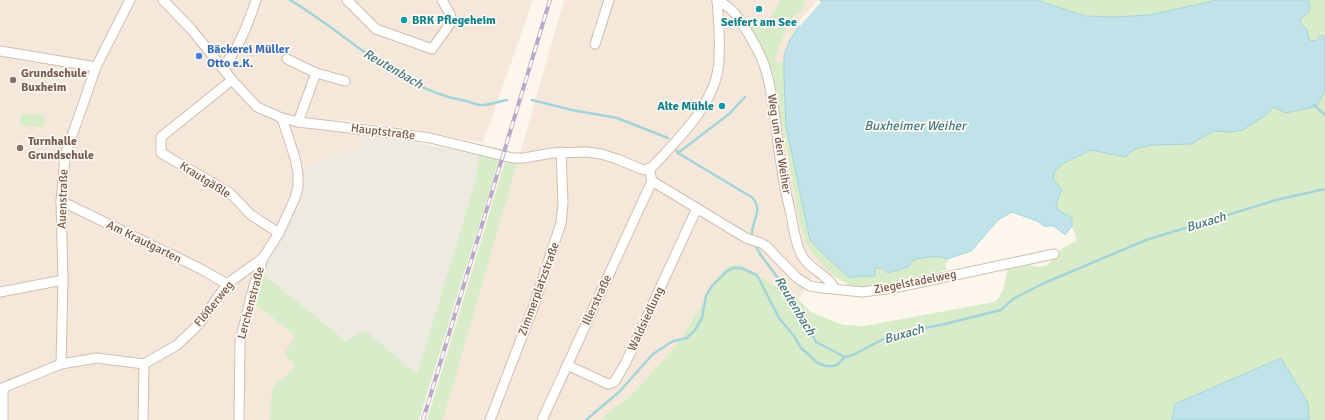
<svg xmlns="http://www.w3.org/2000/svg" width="1325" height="420" viewBox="0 0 1325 420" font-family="Signika,sans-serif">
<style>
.residential{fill:#f5e8da}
.industrial{fill:#efe9e4}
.green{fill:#d8ecc9}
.water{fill:#bfe3e8;stroke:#a5d3da}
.pier{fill:#fdf6ec}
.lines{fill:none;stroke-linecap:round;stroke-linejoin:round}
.stream{stroke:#a5d3da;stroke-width:2.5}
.minor-casing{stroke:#d1beb0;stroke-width:11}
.minor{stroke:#fff;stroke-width:9}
.rail-casing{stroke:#b9a8c9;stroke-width:4}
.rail{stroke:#fffaf3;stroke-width:2.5;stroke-dasharray:8;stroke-linecap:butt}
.culture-dot{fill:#0f9aa8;stroke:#fffaf3;stroke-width:1.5}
.shop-dot{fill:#3f7fe0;stroke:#fffaf3;stroke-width:1.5}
.education-dot{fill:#8d6e63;stroke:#fffaf3;stroke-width:1.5}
.labels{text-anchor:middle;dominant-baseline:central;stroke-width:3.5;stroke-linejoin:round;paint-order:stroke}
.culture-label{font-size:12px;font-weight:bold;fill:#0d838f;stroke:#fffaf3;text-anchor:start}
.shop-label{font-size:12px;font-weight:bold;fill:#366cbe;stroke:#fffaf3;text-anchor:start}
.education-label{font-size:12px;font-weight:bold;fill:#785e54;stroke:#fffaf3;text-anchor:start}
.street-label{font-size:12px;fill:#7a5c4d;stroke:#fffaf3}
.water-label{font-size:13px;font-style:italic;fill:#437c86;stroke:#fffaf3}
</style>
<rect width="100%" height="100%" fill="#fdf6ec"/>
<g class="residential">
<polygon points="0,0 533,0 483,143 411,129 345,120 300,122 363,134 361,150 349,150 303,182 302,193 253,302 295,336 295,365 270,405 270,420 0,420"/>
<polygon points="564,0 821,0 799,26 786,126 796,171 850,278 810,279 799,300 739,264 726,267 676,346 629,397 599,420 443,420"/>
</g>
<polygon class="industrial" points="363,134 428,145 479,155 475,183 417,375 365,330 346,341 262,273 273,248 301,193 303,168 349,150 361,150"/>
<g class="green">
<path d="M781,0H804V4L801,12L794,15L792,23L788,25L777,51L776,62H784V78L786,126L810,240L825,256L850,278L856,276H875V268C893,267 931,250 947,259L948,262L945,263L947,270L876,286C869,287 861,288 854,287C838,282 816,260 808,246C803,239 802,231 800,223L780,113L771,74L744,20L745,18H747L762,28L764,27Z"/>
<polygon points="1036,0 1217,0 1150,15 1114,17 1085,16"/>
<polygon points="1309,0 1325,0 1325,37 1321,35 1316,41 1308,40 1307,30 1300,22 1301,19 1310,10"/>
<path d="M1325,91V420H1309L1308,403L1175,404L1172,420H599L629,397L676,346L726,267L739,264L799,300L811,312L843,325L864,326L994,302C1005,294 1005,280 1008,267L1023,264L1039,267L1048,265L1060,250L1077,240L1072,226V218L1058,210L1056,203L1062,190L1053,180L1055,170L1064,163L1092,150L1125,157L1135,149L1151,145L1191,144L1213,131L1232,132L1264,116L1274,107L1310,108L1316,106Z"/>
<polygon points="21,114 45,115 44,127 20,126"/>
<path d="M481,154L500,157L419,420H270C270,411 270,393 275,385C280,378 291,374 295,365L284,354L295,336L253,302L262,273L346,341L365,330L417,374L475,183L479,155Z"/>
<polygon points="506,158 518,160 443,420 427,420"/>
</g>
<g class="water">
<path d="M821,0H1036L1085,16L1114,17L1150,15L1217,0H1309L1310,10L1301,19L1300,22L1307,30L1309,40L1316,41L1321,35L1325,37V91L1317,106L1310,108L1285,113L1274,107L1264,116L1243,130L1232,132L1213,131L1191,144L1151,145L1135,149L1125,157L1091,150L1064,163L1055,170L1053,179L1062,190L1056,203L1058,210L1072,218V226L1065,235L1054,226H1044L1037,221L1012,212L998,220L971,251L947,259C937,254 923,258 913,260L908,267L888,273L882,268H875V276H856L850,278L825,256L810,240L786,126L784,78V55L790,40L799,26Z"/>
<polygon points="1281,358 1308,403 1309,420 1172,420 1175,404"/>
</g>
<polygon class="pier" points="818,0 821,2 800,26 797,24"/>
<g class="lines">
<g class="stream">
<path d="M290,0C348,34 397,89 466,101C471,102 476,105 480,105C489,106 499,101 507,100"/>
<polyline points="532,100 572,110 617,118 668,138"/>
<polyline points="1314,105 1325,115"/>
<path d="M676,149L678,153L753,198C764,214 750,220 752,237"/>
<polyline points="678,153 729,114 745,97"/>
<polyline points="755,245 760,254 795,301 816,342 845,357"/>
<polyline points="586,420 619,392 653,354 673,341 687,338 695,330 702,318 706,296 712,286 726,272 733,268 741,268 757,275 779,318 794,336 801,348 818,363 826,366 833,366 837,365 845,357 853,355 893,334 945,324 1001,310 1013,299 1042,284 1146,240 1276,200 1325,189"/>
</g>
<g class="minor-casing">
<g id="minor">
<path d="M163,0L192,30L232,80L257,107L282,118L298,122L393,133L430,138L513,158H524L552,153L587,152L601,154L617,159L641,169L645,170L652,167L656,163C680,137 712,106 718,70C721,48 719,23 717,0"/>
<polyline points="347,0 376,29 432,49 452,21 450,14 442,0"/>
<path d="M717,1C729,5 736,14 743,25C752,39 762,55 766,71C773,94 775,119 778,143C781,166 785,191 791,214C793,227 795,240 800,252C807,269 827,273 835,289"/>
<polyline points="595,44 609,0"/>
<polyline points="0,51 96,67"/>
<polyline points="287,59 316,73 345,81"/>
<path d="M223,67C239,48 248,24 256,0"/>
<polyline points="232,80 161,137 161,153 230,193 251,215 279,233"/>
<polyline points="298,122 316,73"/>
<polyline points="649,169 652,181 746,238 761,243 766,246 797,278 810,286 823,288 862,292 894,288 1054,254"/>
<polyline points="61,201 201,269 227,284"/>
<polyline points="0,292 63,280"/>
<polyline points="61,364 63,280 61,201 65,156 96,67 130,0"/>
<polyline points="567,365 608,384 612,383 615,381 626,362 697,208"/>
<polyline points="0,389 61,364 97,358 144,364 177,345 199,324 227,284 263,258 279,233 295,198 298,187 298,174 295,158 282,118"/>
<polyline points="3,420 3,388"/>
<polyline points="143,420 144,364"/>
<polyline points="239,420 240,342 251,296 263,258"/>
<polyline points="490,420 533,308 561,223 563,203 561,152"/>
<polyline points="542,420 652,181"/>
</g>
</g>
<use href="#minor" class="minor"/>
<g class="rail-casing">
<polyline id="rail" points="423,420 550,0"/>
</g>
<use href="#rail" class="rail"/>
</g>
<g class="culture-dot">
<circle cx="759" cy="9" r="4"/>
<circle cx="404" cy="20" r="4"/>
<circle cx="722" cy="106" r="4"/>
</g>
<circle class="shop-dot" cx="199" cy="56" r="4"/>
<g class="education-dot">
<circle cx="13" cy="80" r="4"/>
<circle cx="20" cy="148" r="4"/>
</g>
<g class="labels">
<g class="culture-label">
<text x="412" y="20">BRK Pflegeheim</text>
<text x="759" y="22" text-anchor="middle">Seifert am See</text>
<text x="714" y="106" text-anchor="end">Alte Mühle</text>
</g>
<g class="shop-label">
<text x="207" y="49">Bäckerei Müller<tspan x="207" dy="14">Otto e.K.</tspan></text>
</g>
<g class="education-label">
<text x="21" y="73">Grundschule<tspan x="21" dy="14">Buxheim</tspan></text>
<text x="28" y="141">Turnhalle<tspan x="28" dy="14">Grundschule</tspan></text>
</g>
<g class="street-label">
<text transform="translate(383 132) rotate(7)">Hauptstraße</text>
<text transform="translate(779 144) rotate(81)">Weg um den Weiher</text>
<text transform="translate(205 180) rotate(32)">Krautgäßle</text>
<text transform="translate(63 199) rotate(-88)">Auenstraße</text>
<text transform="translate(144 242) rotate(26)">Am Krautgarten</text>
<text transform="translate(915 282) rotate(-11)">Ziegelstadelweg</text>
<text transform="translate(539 289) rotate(-70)">Zimmerplatzstraße</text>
<text transform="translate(597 300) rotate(-65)">Illerstraße</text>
<text transform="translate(251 303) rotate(-75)">Lerchenstraße</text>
<text transform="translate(214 304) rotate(-51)">Flößerweg</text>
<text transform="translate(646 319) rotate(-65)">Waldsiedlung</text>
</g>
<g class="water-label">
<text transform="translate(393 69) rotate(30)">Reutenbach</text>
<text x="915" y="126">Buxheimer Weiher</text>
<text transform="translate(1206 222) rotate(-17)">Buxach</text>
<text transform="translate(795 306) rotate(59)">Reutenbach</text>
<text transform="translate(904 334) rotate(-16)">Buxach</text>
</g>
</g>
</svg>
